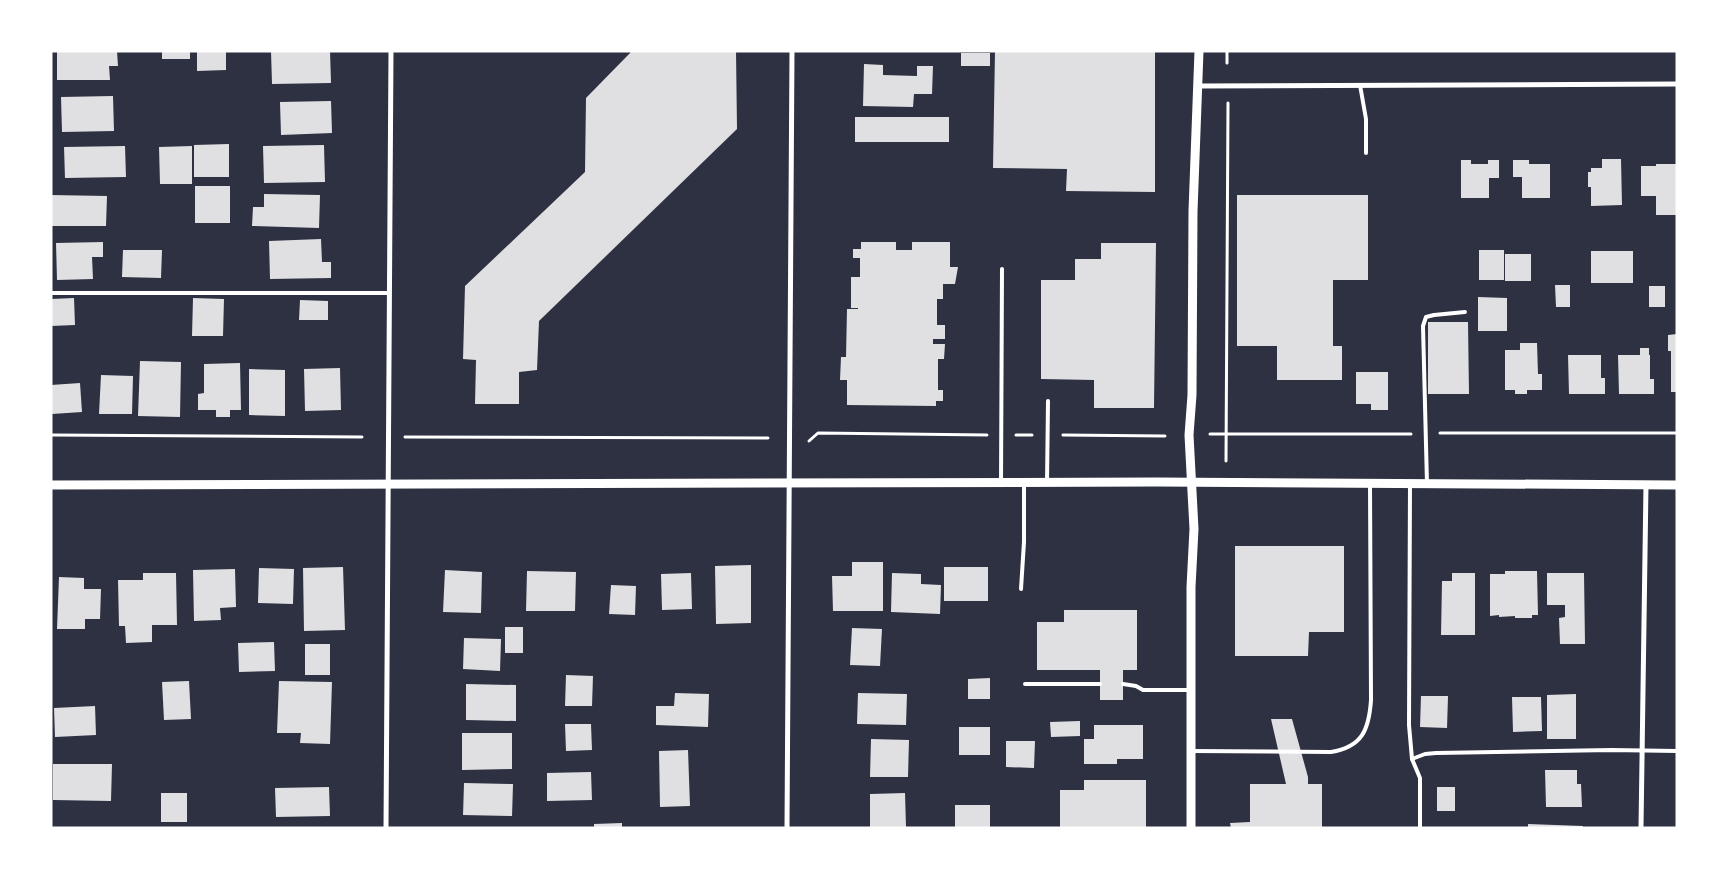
<svg xmlns="http://www.w3.org/2000/svg" width="1728" height="879" viewBox="0 0 1728 879" font-family="'Titillium Web',sans-serif">
<style>
.building{fill:#e0e0e3}
.lines{fill:none;stroke-linecap:round;stroke-linejoin:round}
.path{stroke:#fff;stroke-width:3}
.service{stroke:#fff;stroke-width:4}
.minor{stroke:#fff;stroke-width:5}
.tertiary{stroke:#fff;stroke-width:9}
</style>
<rect width="100%" height="100%" fill="#2d3142"/>
<g class="building">
<polygon points="57,51 117,51 118,66 109,66 110,80 57,80"/>
<rect x="162" y="51" width="28" height="8"/>
<polygon points="197,51 226,51 226,70 197,71"/>
<polygon points="271,51 330,51 331,83 272,84"/>
<polygon points="632,51 736,51 737,129 539,321 537,370 519,372 519,404 475,404 476,360 463,359 465,286 585,172 586,98"/>
<polygon points="995,51 1155,51 1155,192 1066,191 1067,169 993,168"/>
<rect x="961" y="53" width="29" height="13"/>
<polygon points="864,64 883,65 883,75 917,76 917,66 933,66 932,94 914,94 913,107 863,106"/>
<polygon points="113,96 114,131 62,132 61,97"/>
<polygon points="331,101 332,133 281,135 280,102"/>
<rect x="855" y="117" width="94" height="25"/>
<polygon points="229,144 229,177 194,177 194,145"/>
<polygon points="324,145 325,182 264,183 263,146"/>
<polygon points="125,146 126,177 65,178 64,147"/>
<polygon points="192,146 192,184 160,184 159,147"/>
<polygon points="1602,159 1621,159 1622,205 1591,206 1591,187 1588,187 1588,172 1591,172 1591,168 1602,168"/>
<polygon points="1461,160 1471,160 1471,164 1488,164 1488,160 1499,160 1499,178 1489,178 1489,198 1461,198"/>
<polygon points="1513,160 1529,160 1529,164 1550,164 1550,198 1522,198 1522,177 1513,177"/>
<polygon points="1656,164 1677,164 1676,215 1656,215 1656,196 1641,196 1641,166 1656,166"/>
<rect x="195" y="186" width="35" height="37"/>
<polygon points="264,194 320,195 319,228 252,226 253,207 264,207"/>
<polygon points="51,195 107,196 106,226 51,226"/>
<polygon points="1237,195 1368,195 1368,280 1333,280 1333,346 1342,346 1342,380 1277,380 1277,346 1237,346"/>
<polygon points="321,239 322,262 331,262 331,278 270,279 269,241"/>
<polygon points="103,242 103,257 92,257 93,279 57,280 56,243"/>
<polygon points="861,242 896,242 896,250 912,250 912,242 950,242 950,267 958,267 955,284 943,284 943,299 937,299 937,325 945,325 945,339 933,339 933,344 945,344 944,359 938,359 938,390 943,390 943,401 936,401 936,406 847,405 847,380 840,380 841,357 846,357 847,309 858,309 858,308 851,308 851,277 860,277 860,258 853,258 853,249 861,249"/>
<polygon points="1101,243 1156,243 1154,408 1094,408 1094,380 1041,379 1041,280 1075,280 1075,259 1101,259"/>
<polygon points="123,250 162,250 161,278 122,277"/>
<rect x="1479" y="250" width="25" height="30"/>
<rect x="1591" y="251" width="42" height="32"/>
<rect x="1505" y="254" width="26" height="27"/>
<polygon points="1555,285 1570,285 1570,307 1556,307"/>
<rect x="1649" y="286" width="16" height="21"/>
<polygon points="1478,297 1507,298 1507,331 1478,331"/>
<polygon points="74,298 75,325 51,326 51,299"/>
<polygon points="193,298 224,299 223,336 192,336"/>
<polygon points="300,300 328,301 328,320 299,320"/>
<polygon points="1428,322 1468,322 1469,394 1428,394"/>
<polygon points="1677,334 1677,392 1671,392 1671,351 1668,351 1668,335"/>
<polygon points="1520,343 1537,343 1538,374 1542,374 1542,390 1527,390 1527,394 1515,394 1515,390 1505,390 1505,350 1520,350"/>
<polygon points="1640,348 1649,348 1649,355 1650,355 1650,379 1654,379 1654,394 1619,394 1618,355 1640,355"/>
<polygon points="1568,355 1601,355 1601,378 1605,378 1605,394 1569,394"/>
<polygon points="140,361 181,362 180,417 138,416"/>
<polygon points="240,363 241,410 230,410 230,417 216,417 216,410 198,410 198,394 204,393 204,364"/>
<polygon points="340,368 341,410 305,411 304,369"/>
<polygon points="249,369 285,370 285,416 249,415"/>
<polygon points="1356,372 1388,372 1388,410 1371,410 1371,404 1356,404"/>
<polygon points="101,375 133,376 132,414 99,414"/>
<polygon points="80,383 82,412 52,414 51,385"/>
<polygon points="1235,546 1344,546 1344,632 1309,632 1308,656 1235,656"/>
<polygon points="852,562 883,562 883,611 833,611 832,576 852,576"/>
<polygon points="751,565 751,623 716,624 715,566"/>
<polygon points="343,567 345,630 304,631 303,568"/>
<rect x="944" y="567" width="44" height="34"/>
<polygon points="259,568 294,569 293,604 258,603"/>
<polygon points="235,569 236,607 220,608 221,620 194,621 193,570"/>
<polygon points="445,570 482,572 481,613 443,612"/>
<polygon points="527,571 576,572 575,611 526,611"/>
<polygon points="1505,571 1537,571 1538,615 1532,615 1532,618 1515,618 1515,616 1499,617 1499,615 1490,616 1490,574 1505,574"/>
<polygon points="143,573 176,573 177,625 152,625 152,642 126,643 125,626 119,626 118,580 143,580"/>
<polygon points="691,573 692,609 662,610 661,574"/>
<polygon points="892,573 921,574 921,584 941,585 940,614 891,612"/>
<polygon points="1452,573 1475,573 1475,635 1441,635 1442,581 1452,581"/>
<polygon points="1547,573 1584,573 1585,644 1560,644 1559,618 1565,617 1565,605 1547,605"/>
<polygon points="59,577 84,578 84,589 101,589 100,619 85,619 85,629 57,629"/>
<polygon points="611,585 636,586 635,615 609,614"/>
<polygon points="1064,610 1137,610 1137,670 1123,670 1123,700 1100,700 1100,670 1037,670 1037,622 1064,622"/>
<rect x="505" y="627" width="18" height="26"/>
<polygon points="852,628 882,629 880,666 850,665"/>
<polygon points="464,638 501,639 500,671 463,669"/>
<polygon points="274,642 275,671 239,672 238,643"/>
<rect x="305" y="644" width="25" height="31"/>
<polygon points="566,675 593,676 592,706 565,706"/>
<polygon points="990,678 990,699 968,699 968,679"/>
<polygon points="189,681 191,719 164,720 162,682"/>
<polygon points="279,681 332,682 330,744 300,743 301,733 277,733"/>
<polygon points="466,684 516,685 516,721 466,720"/>
<polygon points="675,693 709,694 708,727 656,725 656,706 674,706"/>
<polygon points="858,693 907,694 906,725 857,724"/>
<polygon points="1576,694 1576,739 1547,739 1547,695"/>
<polygon points="1421,696 1448,696 1447,728 1420,727"/>
<polygon points="1512,697 1541,697 1542,731 1513,732"/>
<polygon points="95,706 96,735 55,737 54,708"/>
<polygon points="1271,719 1292,719 1308,777 1308,784 1322,784 1322,828 1231,828 1230,823 1250,822 1250,784 1286,784"/>
<polygon points="1080,721 1080,736 1051,737 1050,722"/>
<polygon points="565,724 591,724 592,750 566,751"/>
<polygon points="1094,725 1143,725 1143,759 1117,759 1117,764 1084,764 1084,739 1094,739"/>
<rect x="959" y="727" width="31" height="28"/>
<polygon points="462,733 512,733 512,769 462,770"/>
<polygon points="871,739 909,740 908,777 870,777"/>
<polygon points="1006,741 1035,741 1034,768 1006,767"/>
<polygon points="688,750 690,806 660,807 659,751"/>
<polygon points="53,764 112,764 111,801 53,800"/>
<polygon points="1545,770 1577,770 1577,784 1581,784 1582,807 1546,807"/>
<polygon points="591,772 592,800 547,801 547,773"/>
<polygon points="1084,780 1146,780 1146,828 1060,828 1060,790 1084,790"/>
<polygon points="464,783 513,784 512,816 463,815"/>
<polygon points="329,787 330,816 276,817 275,788"/>
<rect x="1437" y="787" width="18" height="24"/>
<rect x="161" y="793" width="26" height="29"/>
<polygon points="905,793 906,827 870,828 870,794"/>
<rect x="955" y="805" width="35" height="23"/>
<polygon points="622,823 622,828 594,828 594,824"/>
<polygon points="1528,824 1583,826 1583,828 1528,828"/>
</g>
<g class="lines">
<g class="path">
<polyline points="1227,51 1227,63"/>
<polyline points="1440,433 1677,433"/>
<polyline points="1210,434 1411,434"/>
<polyline points="51,435 362,437"/>
<polyline points="1016,435 1032,435"/>
<polyline points="1063,435 1165,436"/>
<polyline points="405,437 768,438"/>
<polyline points="809,441 818,433 987,435"/>
<polyline points="1226,461 1228,103"/>
</g>
<g class="service">
<polyline points="1360,85 1366,119 1366,153"/>
<polyline points="51,293 389,293"/>
<polyline points="1001,483 1002,269"/>
<polyline points="1047,483 1048,401"/>
<polyline points="1410,484 1409,725 1412,759 1420,778 1420,828"/>
<polyline points="1427,484 1423,326 1426,317 1434,315 1465,312"/>
<polyline points="1021,589 1024,542 1024,483"/>
<polyline points="1025,684 1100,684"/>
<polyline points="1123,684 1136,686 1143,690 1190,690"/>
<path d="M1191,751L1331,752C1362,747 1369,730 1371,700L1370,484"/>
<polyline points="1412,759 1425,754 1436,753 1611,750 1677,751"/>
</g>
<g class="minor">
<polyline points="1199,86 1677,84"/>
<polyline points="386,828 391,51"/>
<polyline points="787,828 792,51"/>
<polyline points="1641,828 1646,485"/>
</g>
<g class="tertiary">
<polyline points="51,485 1157,482 1677,485"/>
<polyline points="1191,828 1191,587 1194,529 1189,435 1192,395 1193,211 1199,51"/>
</g>
</g>
<rect width="1728" height="879" fill="none" stroke="#ffffff" stroke-width="105"/>
</svg>
